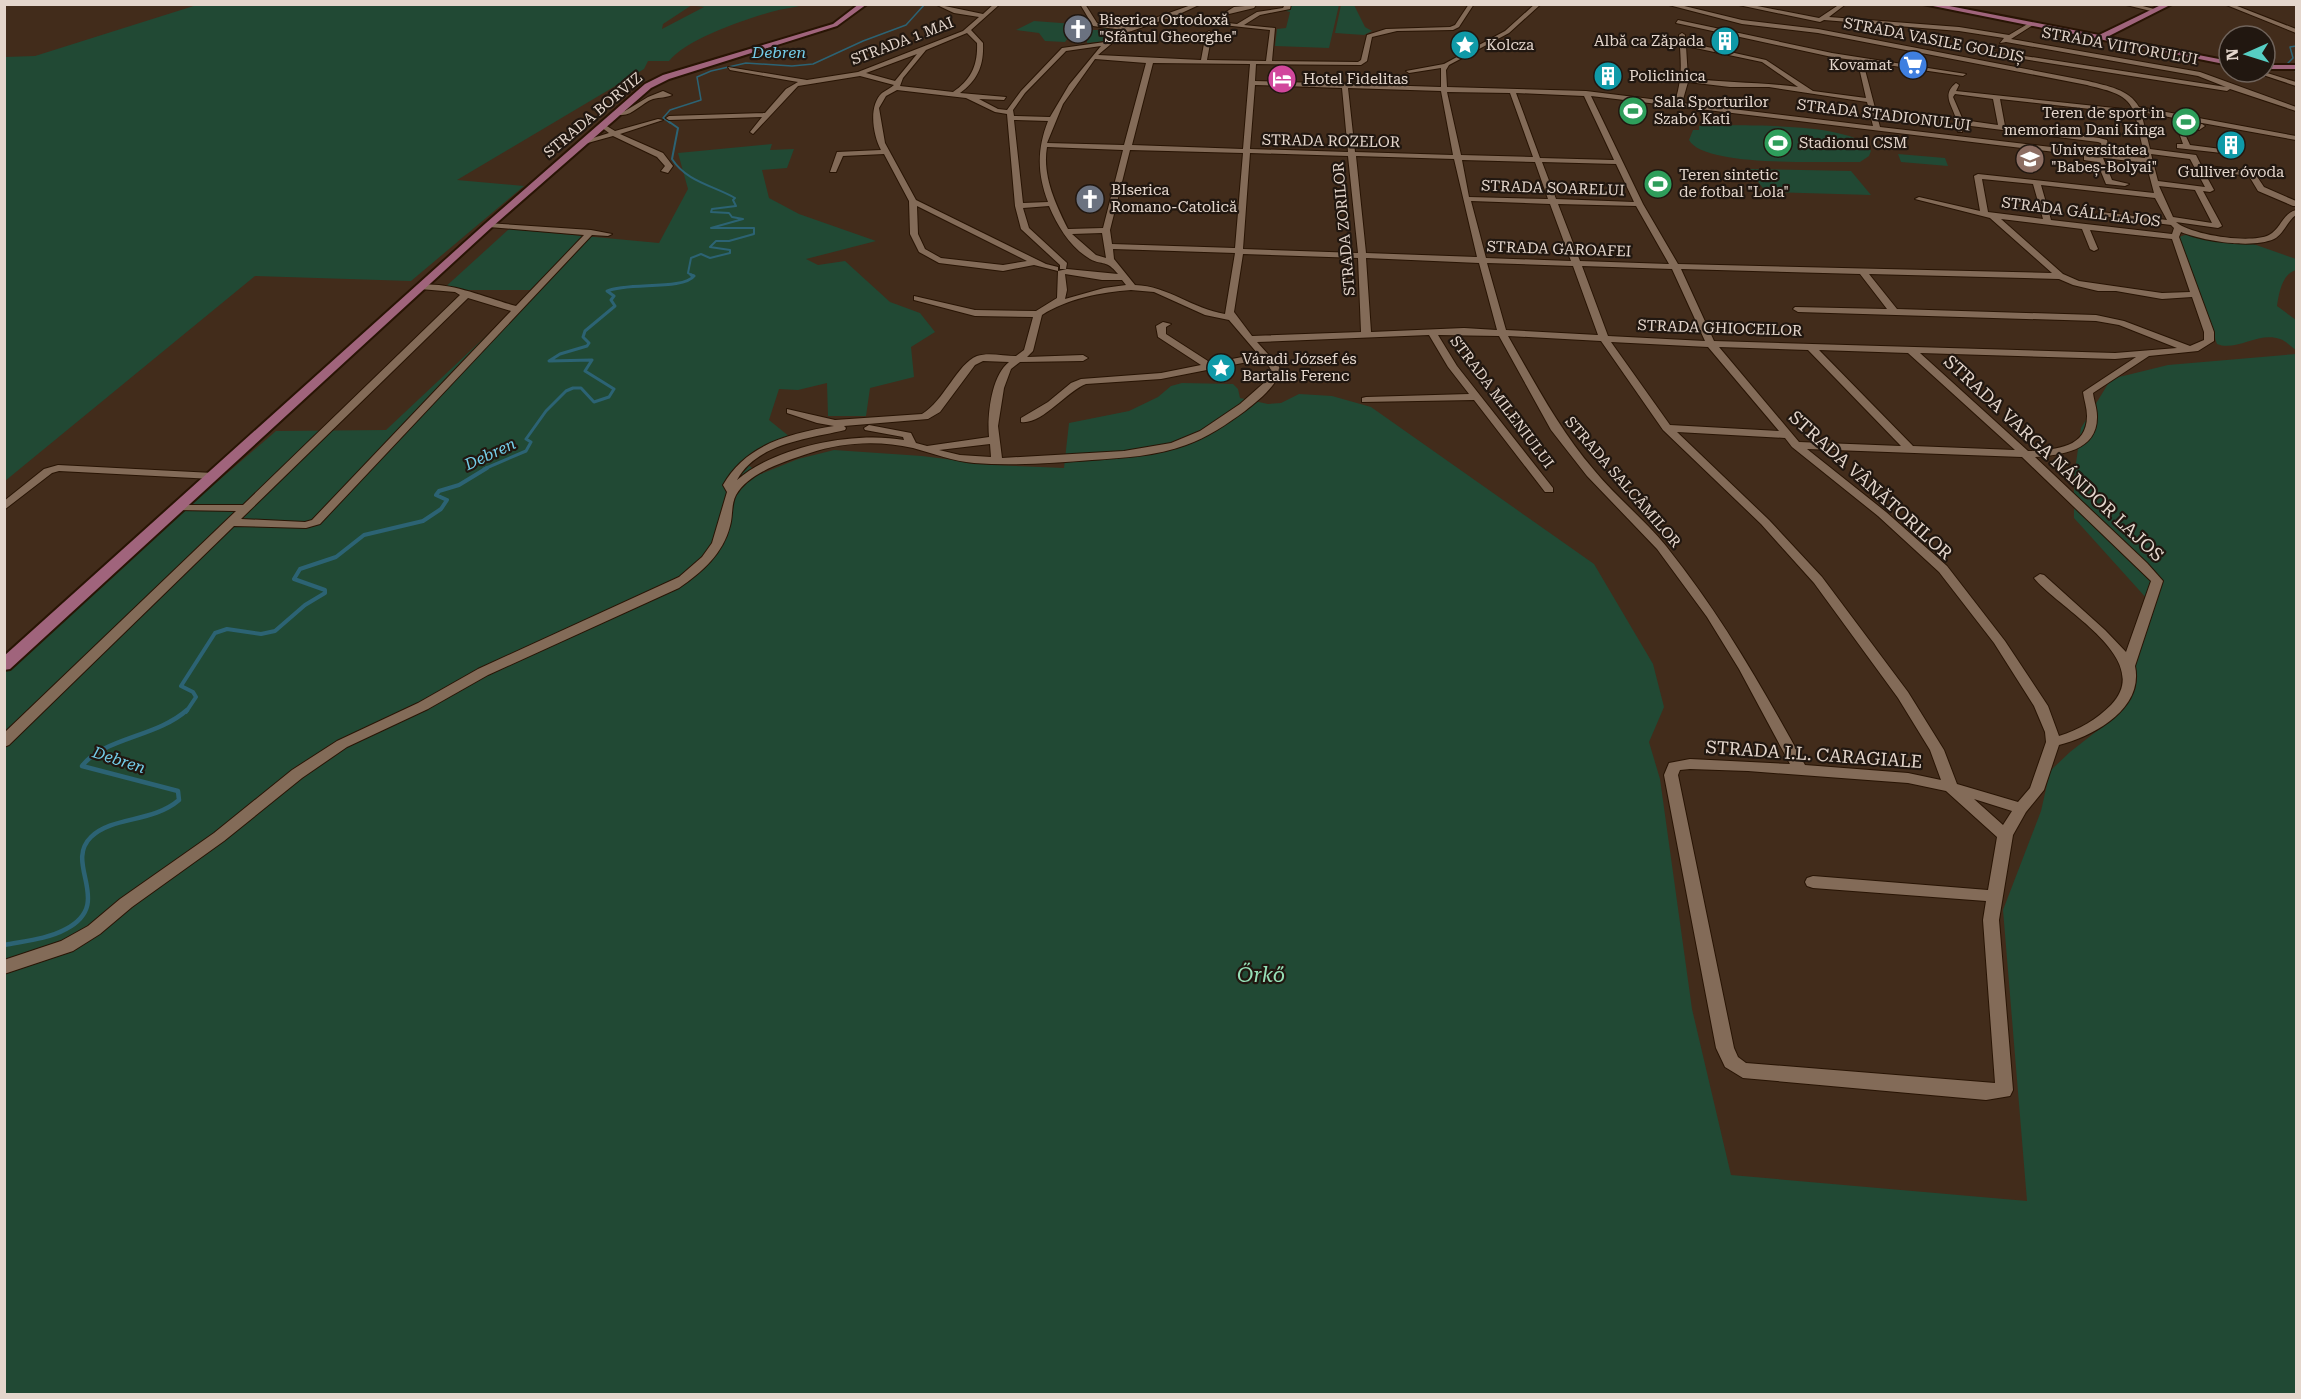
<svg xmlns="http://www.w3.org/2000/svg" width="2301" height="1399" viewBox="0 0 2301 1399" font-family="'Roboto Serif',serif">
<style>
.green{fill:#214934}
.lines{fill:none;stroke-linecap:round;stroke-linejoin:round}
.stream-far4{stroke:#2c6374;stroke-width:1.5}
.stream-far3{stroke:#2c6374;stroke-width:2}
.stream-far2{stroke:#2c6374;stroke-width:3}
.stream-far1{stroke:#2c6374;stroke-width:4}
.stream{stroke:#2c6374;stroke-width:4.5}
.minor-casing{stroke:#281404;stroke-width:2}
.major-casing{stroke:#281404;stroke-width:4}
.minor{fill:#836b58;fill-rule:evenodd}
.major{fill:#a0647c;fill-rule:evenodd}
.labels{text-anchor:middle;dominant-baseline:central;stroke-width:4.5;stroke-linejoin:round;paint-order:stroke}
.far-poi-label{font-size:15px;fill:#e4d6cc;stroke:#211710;text-anchor:start}
.far-street-label{font-size:15px;fill:#e4d6cc;stroke:#211710}
.far-water-label{font-size:16px;font-style:italic;fill:#74cde9;stroke:#211710}
.street-label{font-size:18px;fill:#e4d6cc;stroke:#211710}
.near-park-label{font-size:21px;font-style:italic;fill:#97e1b8;stroke:#211710}
</style>
<rect width="100%" height="100%" fill="#422c1b"/>
<g class="green">
<path d="M200,4L692,5L663,24L662,29L704,7L696,6L699,5H803C792,8 781,9 771,12C743,20 687,39 669,61H648L644,69L457,180L524,186L411,281L255,276L5,481V57L35,56Z"/>
<polygon points="1288,5 1339,5 1329,48 1275,46 1277,29 1286,28 1290,12 1283,10"/>
<polygon points="1341,5 1354,5 1365,27 1372,31 1364,35 1335,33"/>
<polygon points="1034,21 1088,25 1093,30 1104,30 1103,27 1118,29 1106,41 1087,43 1087,39 1068,38 1065,42 1045,41 1039,33 1016,30"/>
<path d="M1705,125C1736,126 1858,121 1871,151L1869,156L1860,162C1828,161 1704,168 1689,140L1693,130H1699V126Z"/>
<polygon points="772,144 770,150 794,149 787,168 762,170 769,198 799,214 876,241 806,259 818,265 845,261 890,302 920,313 935,332 911,347 914,377 870,388 866,416 828,416 827,383 798,390 779,389 769,420 790,437 754,451 742,461 761,474 798,459 834,450 922,456 994,465 1064,468 1069,423 1129,411 1158,397 1171,386 1182,383 1233,384 1238,389 1240,398 1268,404 1281,403 1299,394 1316,395 1332,396 1371,407 1594,564 1653,664 1664,707 1649,742 1660,779 1692,1009 1731,1175 2027,1201 2003,910 2041,811 2050,771 2070,752 2107,723 2132,660 2148,600 2074,518 2074,477 2081,428 2111,379 2168,365 2296,354 2296,1394 5,1394 4,665 276,431 386,430 535,290 442,290 509,229 659,243 688,189 678,153"/>
<polygon points="1898,154 1945,158 1948,166 1901,162"/>
<polygon points="1748,169 1851,171 1871,195 1766,192"/>
<path d="M2194,232L2242,240L2296,259V270C2282,274 2279,293 2277,306L2296,320V350C2291,347 2286,341 2280,339C2259,331 2236,352 2217,344L2179,237Z"/>
</g>
<g class="lines">
<g class="stream-far4">
<polyline points="2296,46 2290,47 2293,58 2285,66 2296,71"/>
<polyline points="670,123 663,118 670,110 701,100 697,77 711,71 746,63 792,66 813,64 863,41 906,25 925,4"/>
</g>
<path class="stream-far3" d="M668,121L678,128L672,159C687,182 712,185 735,198L733,200L736,206L712,209L711,212L729,213L732,217L743,219L711,228H754V234L729,241H716L710,247L730,250V253L710,258L701,254L691,258L688,273L694,276"/>
<path class="stream-far2" d="M484,469L526,451L531,442L526,439L546,411L566,391L573,388H581L594,402L609,397L614,389L585,371L592,360L549,361L560,354L587,346L589,343L583,337L585,331L615,306L611,300L614,296L607,291C627,282 684,290 694,276L691,275"/>
<polyline class="stream-far1" points="186,712 196,697 193,692 181,686 215,633 227,629 261,634 275,631 305,605 325,593 325,590 294,579 300,569 336,557 364,535 423,521 441,509 447,500 436,495 439,491 459,485 487,468"/>
<path class="stream" d="M4,945C24,941 48,939 66,929C115,903 63,864 91,837C113,816 152,823 179,800L178,791L82,766C103,738 157,737 187,710"/>
<g class="minor-casing">
<g id="minor">
<path d="M935,4L983,14L994,4H1000L971,30L983,43C984,65 978,80 960,93L1006,97L1004,100L979,99L998,109L1007,110L1021,91L1062,48L1105,42L1123,30L1093,26L1080,4H1085L1097,23L1130,27L1194,4H1201L1173,17L1237,24L1257,12L1283,8L1285,4H1291L1290,9L1260,15L1244,25L1275,28L1272,61L1358,62L1361,60L1367,35L1386,29L1450,27L1455,25L1469,4H1474L1459,27L1453,30L1397,31L1372,37L1367,61L1361,65L1256,64L1255,81L1441,87V68L1409,73L1406,71L1444,64L1505,31L1535,4H1541L1509,33L1449,65L1446,70L1447,87L1586,91L1675,102C1683,76 1681,61 1679,35L1682,33L1685,35V42L1766,60L1813,91L1866,98L1858,63L1863,62L1880,127L2103,153L2101,143L2098,142L1963,125L1962,132H1958C1957,129 1957,126 1957,123C1954,106 1940,96 1956,83L1959,85L1956,91L2133,110C2126,92 2104,90 2087,85L1818,33L1742,24L1665,4H1676L1742,20L1818,29L2088,81C2107,86 2129,89 2139,107L2296,136V140L2141,112L2150,149L2196,155L2201,165L2254,172L2264,187L2296,201V206H2293L2258,191L2249,176L2203,170L2214,190L2210,192L2203,191L2222,226L2218,228L2176,222C2191,235 2250,244 2269,235C2281,229 2282,214 2296,210V215C2287,221 2284,234 2274,239C2252,249 2203,241 2181,232L2179,237L2214,332V341L2198,351L2149,356L2093,393C2094,401 2097,408 2097,416C2098,451 2061,455 2035,457L2147,563L2163,581L2135,666C2144,709 2094,736 2059,745L2044,790L2026,812L2013,835L1999,920L2013,1090L2010,1096L1986,1100L1743,1078L1725,1067L1716,1048L1664,775L1669,763L1690,759L1790,764L1739,669L1707,617L1657,549L1587,476L1551,430L1499,336L1438,335L1457,366L1553,488V492H1545L1474,400L1362,402V398L1366,397L1469,394L1448,367L1429,335L1257,342L1278,365L1281,371C1274,388 1259,400 1245,411C1227,424 1207,438 1186,445C1156,456 1124,458 1092,460C1053,463 1013,466 974,463C953,461 934,454 913,448C879,440 842,442 810,453C786,461 749,472 736,495C731,504 733,516 730,526C723,554 702,572 679,588L488,675L428,709L347,747L302,778L224,841L132,907L100,934L73,951L4,974V960L61,941L88,926L120,899L214,833L292,770L337,741L418,703L478,669L679,577L702,557L712,543L727,492L723,485C746,444 791,433 834,426L817,423L787,413V409L835,420L922,414C944,401 957,364 977,356C988,352 1004,356 1016,356L1024,350L1033,317L975,316L914,300V296L975,310L1036,311L1057,298L1058,271L1067,269L1118,274C1106,259 1103,266 1090,259C1070,247 1058,227 1049,206L1023,208L1029,228L1067,263L1066,269H1060V265L1021,229L1015,206L1007,114L995,112L966,98L897,90L886,96L879,108L885,143L916,200L1046,264L1058,267V271L1034,265L1003,271L939,263L919,252L910,234L909,201L884,154L843,156L836,172H830L837,152L881,150C873,135 868,106 882,93C886,90 891,88 894,85L860,76L798,86L753,134L750,132L762,117L669,120L666,118L669,116L765,113L786,89L798,82L730,70L728,67L807,80L858,72L963,31L979,17L954,13ZM1166,19L1270,30L1266,61L1207,60L1212,33L1209,31L1206,33L1201,60L1098,55L1123,34ZM967,33L977,43C978,65 971,80 953,92L900,86L903,78L926,50ZM1101,46L1069,85L1050,117L1014,116L1013,110L1025,93L1066,51ZM1686,46L1762,62L1798,87C1762,82 1725,83 1688,78ZM917,54L895,81L866,73ZM1095,59L1146,63L1124,145L1047,143L1063,104ZM1153,63L1250,64L1243,149L1132,145ZM1688,82L1730,87H1769L1867,102L1873,126L1682,103ZM1255,85L1342,88L1348,152L1250,149ZM1348,88L1441,91L1453,155L1355,152ZM1447,92L1510,93L1533,157L1461,155ZM1516,93L1584,96L1614,160L1540,158ZM1955,94L1993,99L1998,125L1963,120L1953,97ZM1591,96L2146,163L2154,193L1978,174L1974,176L1980,211L1919,197L1915,199L1990,218L2052,273L1678,264L1643,204ZM2000,99L2135,114L2145,158L2110,154L2107,140L2099,138L2005,126ZM1014,120L1048,121C1037,149 1037,173 1048,202L1023,203ZM1047,147L1123,150L1103,228L1068,229C1056,205 1042,176 1047,147ZM1130,150L1243,153L1235,248L1112,244L1110,230ZM1250,153L1348,156L1358,253L1243,249ZM2151,154L2190,159L2205,187L2158,181ZM1356,156L1454,159L1477,257L1366,253ZM1462,160L1535,162L1548,199L1469,197ZM1542,162L1616,164L1634,202L1556,199ZM1982,179L2033,184L2043,219L1988,212ZM2041,185L2155,198L2167,220L2101,212L2097,214L2101,216L2171,225L2174,228L2172,234L2051,220ZM2159,186L2195,190L2212,223L2173,217ZM1471,201L1550,204L1571,261L1486,258ZM1558,204L1636,206L1669,264L1580,261ZM917,206L1027,261L1003,265L941,258L925,249L918,234ZM2001,219L2082,229L2090,249L2094,251L2098,249L2090,230L2172,239L2190,292L2162,293L2079,281L2063,274ZM1102,233L1106,258L1096,255L1072,234ZM1113,249L1235,253L1225,314C1193,309 1168,286 1135,285L1114,259ZM1243,254L1358,258L1361,332L1252,336L1234,312ZM1366,258L1479,263L1497,330L1464,328L1371,332ZM1487,263L1573,266L1598,335L1506,330ZM1582,266L1672,269L1705,341L1608,336ZM1681,269L1860,274L1887,309L1795,307L1793,309L1798,312L2096,321L2119,325L2177,348L2115,353L1714,341ZM1065,274L1102,280H1122L1126,285L1104,288L1065,299L1067,290ZM1869,274L2059,279L2073,285L2098,291H2116L2162,299L2192,297L2204,332V340L2190,346L2124,321L2096,315L1897,309ZM1131,290L1154,292L1205,315L1229,320L1258,354L1211,363L1166,334V327L1171,324L1163,322L1156,326L1158,337L1201,365L1161,373L1081,379L1071,383L1048,402L1021,418V422C1042,425 1067,391 1086,384L1161,379L1263,359L1270,368L1271,371L1266,381L1240,404L1200,431L1171,443L1124,451L1002,458L998,426L1004,388L1011,369L1020,362L1083,361L1088,358L1083,355L1027,357L1033,351L1042,315C1066,299 1102,292 1131,290ZM1508,336L1601,341L1663,430L1761,524L1814,583L1898,698L1930,750L1941,780L1908,773L1805,765C1762,687 1722,616 1666,546C1644,519 1616,497 1594,470C1559,429 1535,383 1508,336ZM1611,342L1708,347L1779,431L1670,425ZM1719,347L1808,350L1901,446L1799,442ZM1819,350L1908,353L2015,450L1913,446ZM1920,353L2115,359L2136,357L2083,392C2084,400 2087,408 2087,416C2087,448 2056,449 2032,451H2028ZM983,361L1009,362C991,376 987,416 989,437L927,446L916,443L911,433L869,425L864,428L865,430L903,437L904,440C855,431 776,446 737,480C757,443 808,439 845,430L846,428L844,426L928,419L940,412L975,365ZM1677,432L1785,438L1792,447L1878,516L1939,572L1994,643L2034,706L2045,732L2046,742L2030,788L2018,802L1957,784L1944,750L1908,692L1822,577L1769,520ZM990,444L991,457L960,455L939,450ZM1807,449L2022,457L2151,581L2126,652L2105,630L2044,575L2040,574L2034,578C2059,609 2156,659 2111,705C2097,719 2079,730 2059,736L2048,706L2005,641L1947,566L1886,512ZM1690,769L1748,771L1908,783L1946,791L1997,837L1988,890L1813,876L1807,878L1805,882L1807,886L1813,888L1986,901L1983,920L1995,1083L1746,1063L1738,1057L1734,1048L1678,775L1680,770ZM1974,799L2012,811L2003,825Z"/>
<polygon points="1734,4 1747,4 1819,18 1840,4 1846,4 1829,17 1959,27 2009,35 2031,22 2033,25 2011,39 2200,72 2296,107 2296,111 2230,89 2227,91 1984,53 1986,50 2226,87 2198,76 2006,42 2000,43 2004,38 1959,31 1824,20 1820,22"/>
<polygon points="2122,4 2135,4 2158,10 2155,12"/>
<polygon points="2224,4 2232,4 2296,29 2296,33"/>
<polygon points="1256,5 1254,8 1229,14 1226,12 1234,7"/>
<polygon points="1678,20 1832,53 1966,74 1963,76 1832,57 1676,23"/>
<polygon points="2254,72 2264,72 2296,82 2296,86"/>
<path d="M663,91L672,95C666,98 660,97 653,99C639,104 629,121 614,113L625,111L648,97Z"/>
<polygon points="658,119 663,120 620,134 663,153 673,166 668,173 661,171 665,166 657,157 613,136 584,144 580,142 609,133 601,127 601,125 605,125 615,131"/>
<polygon points="2202,124 2205,126 2199,130 2183,130 2190,145 2237,151 2240,151 2240,155 2177,148 2177,144 2183,144 2177,127"/>
<polygon points="2084,156 2103,158 2112,180 2129,184 2125,186 2106,184 2097,162 2084,160"/>
<path d="M486,223L591,230L612,234L608,236L592,235L320,524L306,528L234,526L9,745L4,747V733L236,511L178,510L172,507L174,505H243L460,295L455,292L420,289V285C449,281 487,298 516,306L584,235L489,227H486ZM468,298L511,311L312,520L305,522L241,519Z"/>
<polygon points="58,465 213,473 218,476 213,479 59,471 52,473 4,510 4,501 44,469"/>
</g>
</g>
<g class="major-casing">
<g id="major">
<polygon points="859,4 867,4 837,26 669,79 651,88 492,227 10,669 4,670 4,656 486,223 645,84 663,75 833,24"/>
<polygon points="1923,4 1939,4 2099,35 2163,4 2172,4 2107,37 2229,61 2229,65"/>
<rect x="2265" y="65" width="31" height="4"/>
</g>
</g>
<use href="#minor" class="minor"/>
<use href="#major" class="major"/>
</g>
<defs>
<g id="church-disc" transform="scale(1.5)"><circle r="9.5" fill="#6b7280" stroke="#211710"/><path d="M-1.2-6h2.4v3.5h3.3v2.4h-3.3V6h-2.4V-.1h-3.3v-2.4h3.3Z" fill="#fff"/></g>
<g id="building-disc" transform="scale(1.5)"><circle r="9.5" fill="#0f9aa8" stroke="#211710"/><path d="M-4-6H4V6H1V3H-1V6H-4ZM-2.5-4.3h1.7v1.8h-1.7ZM.8-4.3h1.7v1.8H.8ZM-2.5-1h1.7V.8h-1.7ZM.8-1h1.7V.8H.8Z" fill="#fff"/></g>
<g id="sight-disc" transform="scale(1.5)"><circle r="9.5" fill="#0f9aa8" stroke="#211710"/><path d="M0-6L1.8-2.2L6-1.7L2.9 1.2L3.7 5.4L0 3.3L-3.7 5.4L-2.9 1.2L-6-1.7L-1.8-2.2Z" fill="#fff"/></g>
<g id="supermarket-disc" transform="scale(1.5)"><circle r="9.5" fill="#3f7fe0" stroke="#211710"/><path d="M-6-5.5h2.5l.6 2H6L4.5 2H-2.5L-4.4-4H-6ZM-1.5 3.2a1.3 1.3 0 1 0 .1 0ZM3 3.2a1.3 1.3 0 1 0 .1 0Z" fill="#fff"/></g>
<g id="hotel-disc" transform="scale(1.5)"><circle r="9.5" fill="#d1479c" stroke="#211710"/><path d="M-6-4.5h1.5V1H6V5H4.5V3h-9V5H-6ZM-4 0a1.8 1.8 0 1 1 3.6 0ZM.5 0V-2.5h3Q6-2.5 6 0Z" fill="#fff"/></g>
<g id="stadium-disc" transform="scale(1.5)"><circle r="9.5" fill="#2e9e5b" stroke="#211710"/><path d="M0-5a6.5 5 0 1 0 0 10a6.5 5 0 1 0 0-10ZM-3.5-1.8h7v3.6h-7Z" fill="#fff"/></g>
<g id="university-disc" transform="scale(1.5)"><circle r="9.5" fill="#8d6e63" stroke="#211710"/><path d="M0-5L7-2L0 1L-7-2ZM-4 1L0 2.5L4 1V4Q0 6-4 4Z" fill="#fff"/></g>
</defs>
<g fill-rule="evenodd">
<use href="#church-disc" x="1078" y="29"/>
<use href="#building-disc" x="1725" y="41"/>
<use href="#sight-disc" x="1465" y="45"/>
<use href="#supermarket-disc" x="1913" y="65"/>
<use href="#building-disc" x="1608" y="76"/>
<use href="#hotel-disc" x="1282" y="79"/>
<use href="#stadium-disc" x="1633" y="111"/>
<use href="#stadium-disc" x="2186" y="122"/>
<use href="#stadium-disc" x="1778" y="143"/>
<use href="#building-disc" x="2231" y="145"/>
<use href="#university-disc" x="2030" y="159"/>
<use href="#stadium-disc" x="1658" y="184"/>
<use href="#church-disc" x="1090" y="199"/>
<use href="#sight-disc" x="1221" y="368"/>
</g>
<g class="labels">
<g class="far-poi-label">
<text x="1099" y="20">Biserica Ortodoxă<tspan x="1099" dy="17">"Sfântul Gheorghe"</tspan></text>
<text x="1704" y="41" text-anchor="end">Albă ca Zăpada</text>
<text x="1486" y="45">Kolcza</text>
<text x="1892" y="65" text-anchor="end">Kovamat</text>
<text x="1629" y="76">Policlinica</text>
<text x="1303" y="79">Hotel Fidelitas</text>
<text x="1654" y="102">Sala Sporturilor<tspan x="1654" dy="17">Szabó Kati</tspan></text>
<text x="2165" y="113" text-anchor="end">Teren de sport in<tspan x="2165" dy="17">memoriam Dani Kinga</tspan></text>
<text x="1799" y="143">Stadionul CSM</text>
<text x="2051" y="150">Universitatea<tspan x="2051" dy="17">"Babeș-Bolyai"</tspan></text>
<text x="2231" y="172" text-anchor="middle">Gulliver óvoda</text>
<text x="1679" y="175">Teren sintetic<tspan x="1679" dy="17">de fotbal "Lola"</tspan></text>
<text x="1111" y="190">BIserica<tspan x="1111" dy="17">Romano-Catolică</tspan></text>
<text x="1242" y="359">Váradi József és<tspan x="1242" dy="17">Bartalis Ferenc</tspan></text>
</g>
<g class="far-street-label">
<text transform="translate(1934 40) rotate(11)">STRADA VASILE GOLDIȘ</text>
<text transform="translate(902 41) rotate(-21)">STRADA 1 MAI</text>
<text transform="translate(2120 46) rotate(10)">STRADA VIITORULUI</text>
<text transform="translate(593 115) rotate(-40)">STRADA BORVIZ</text>
<text transform="translate(1884 115) rotate(7)">STRADA STADIONULUI</text>
<text transform="translate(1331 141) rotate(1)">STRADA ROZELOR</text>
<text transform="translate(1553 188) rotate(2)">STRADA SOARELUI</text>
<text transform="translate(2081 212) rotate(7)">STRADA GÁLL LAJOS</text>
<text transform="translate(1344 229) rotate(-95)">STRADA ZORILOR</text>
<text transform="translate(1559 249) rotate(2)">STRADA GAROAFEI</text>
<text transform="translate(1720 328) rotate(2)">STRADA GHIOCEILOR</text>
<text transform="translate(1502 402) rotate(53)">STRADA MILENIULUI</text>
<text transform="translate(1623 482) rotate(49)">STRADA SALCÂMILOR</text>
</g>
<g class="far-water-label">
<text x="779" y="52">Debren</text>
<text transform="translate(490 454) rotate(-25)">Debren</text>
<text transform="translate(119 760) rotate(18)">Debren</text>
</g>
<g class="street-label">
<text transform="translate(2054 458) rotate(43)">STRADA VARGA NÁNDOR LAJOS</text>
<text transform="translate(1871 485) rotate(42)">STRADA VÂNĂTORILOR</text>
<text transform="translate(1814 754) rotate(4)">STRADA I.L. CARAGIALE</text>
</g>
<g class="near-park-label">
<text x="1261" y="975">Őrkő</text>
</g>
</g>
<rect width="2301" height="1399" fill="none" stroke="#e4d6cc" stroke-width="12"/>
<g transform="translate(2247 54) rotate(267)"><circle r="28" fill="#211710" stroke="#6f635b" stroke-width="1.5"/>
<path d="M0-4.5L10 22L0 15L-10 22Z" fill="#56cec3"/>
<text y="-9" font-size="16" font-weight="bold" text-anchor="middle" fill="#e4d6cc">N</text>
</g>
</svg>
